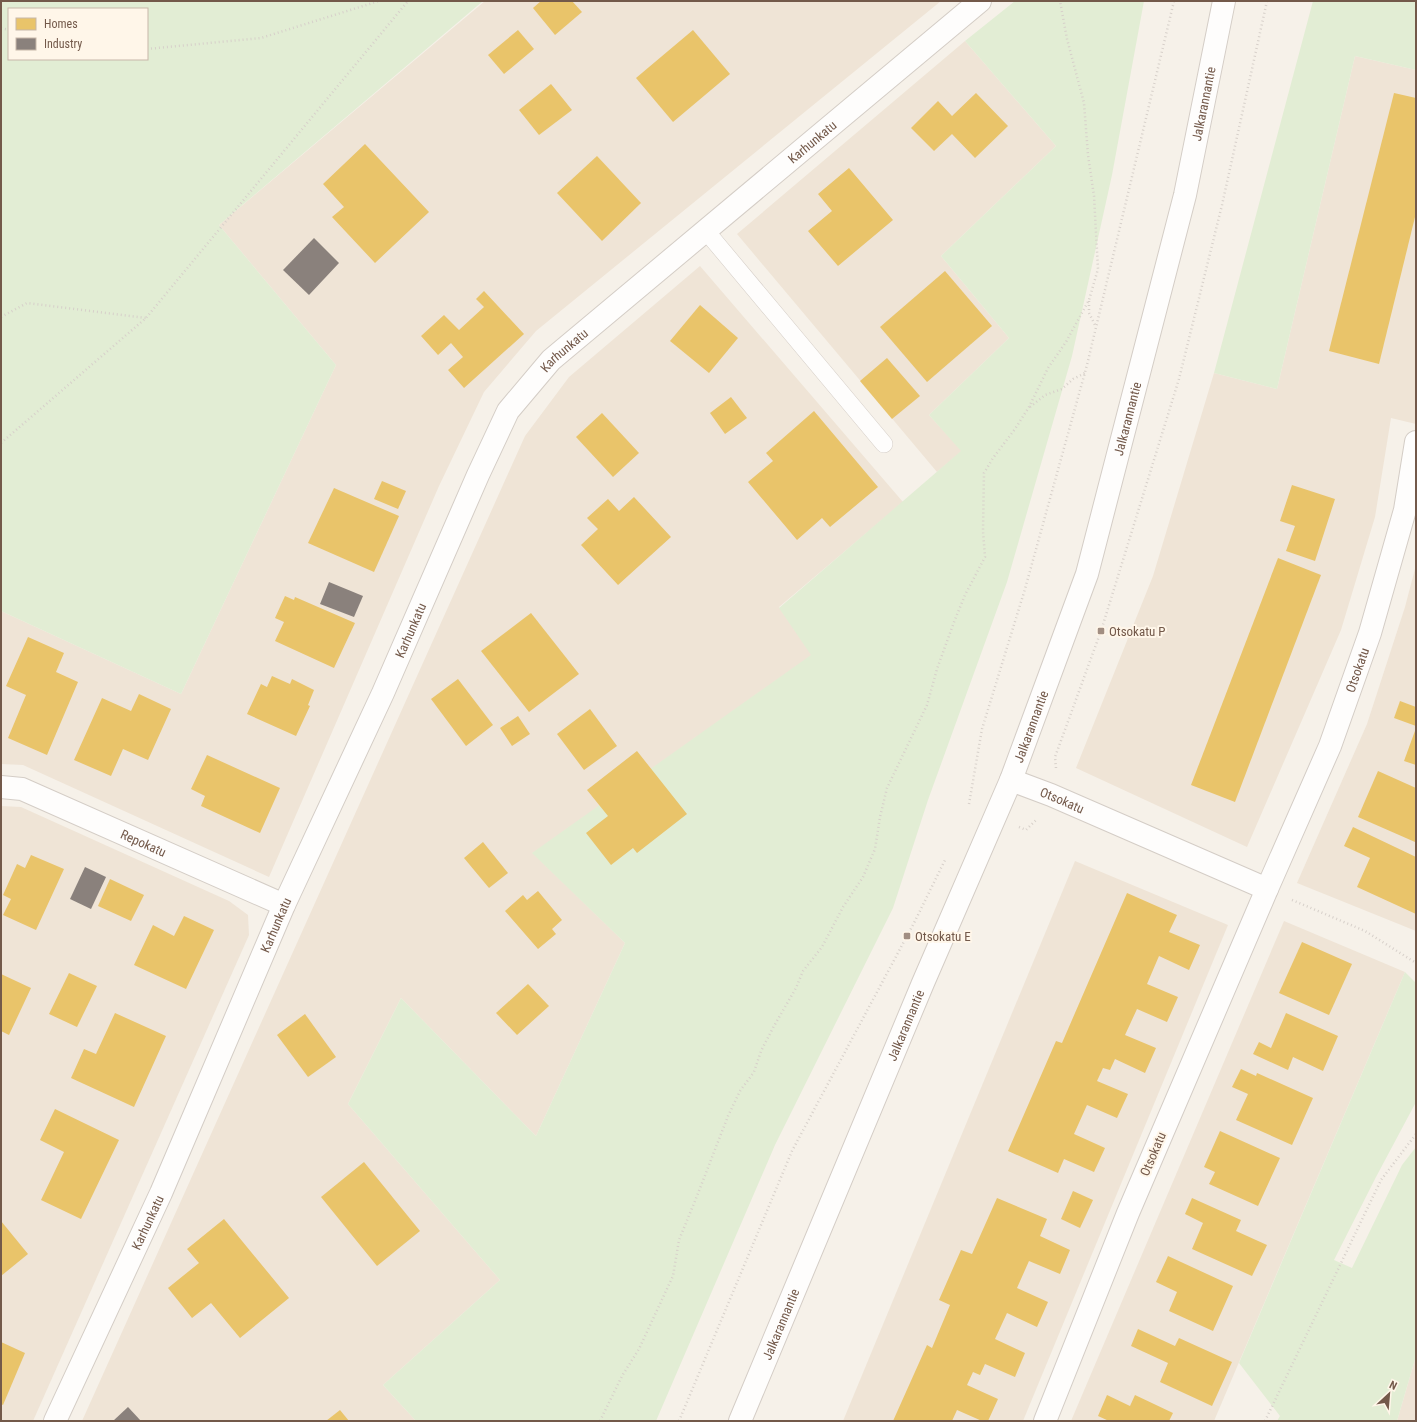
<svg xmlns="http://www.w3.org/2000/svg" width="1417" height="1422" viewBox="0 0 1417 1422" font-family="'Roboto Condensed',sans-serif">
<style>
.residential{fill:#efe4d6}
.green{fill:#e2edd4;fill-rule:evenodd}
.homes{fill:#e9c46a}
.industry{fill:#8a817c}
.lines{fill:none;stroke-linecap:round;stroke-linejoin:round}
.service-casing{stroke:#d4cdc6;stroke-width:18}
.minor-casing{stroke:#d4cdc6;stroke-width:24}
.secondary-casing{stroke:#d4cdc6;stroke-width:24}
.path{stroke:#d7d0ca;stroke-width:2.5;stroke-dasharray:1 3;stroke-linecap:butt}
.service{stroke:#fefdfc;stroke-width:17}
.minor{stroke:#fefdfc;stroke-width:22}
.secondary{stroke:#fefdfc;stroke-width:22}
.poi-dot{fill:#a18e82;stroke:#fff6e9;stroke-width:1.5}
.labels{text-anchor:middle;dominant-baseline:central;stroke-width:4;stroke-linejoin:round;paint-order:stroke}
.street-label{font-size:13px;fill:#73594a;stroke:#fff6e9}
.poi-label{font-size:13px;fill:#73594a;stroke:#fff6e9;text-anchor:start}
</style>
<rect width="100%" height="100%" fill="#f6f1e9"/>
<g class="residential">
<polygon points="485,1 941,1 536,331 484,392 439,486 269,877 23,765 1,764 1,611 181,694 336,365 219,225"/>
<polygon points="965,41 1056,146 941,256 1009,338 929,415 962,451 937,472 737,234"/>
<polygon points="1355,56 1416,70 1416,424 1391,418 1375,517 1341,630 1247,847 1076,768 1153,576 1214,373 1277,389"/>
<polygon points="700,266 903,502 779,607 812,655 533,853 625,943 536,1136 401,998 348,1104 500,1280 383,1385 416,1421 82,1421 525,436 569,377"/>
<polygon points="1416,565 1416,931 1297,883 1367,724 1405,607"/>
<polygon points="1,806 21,807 229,901 248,915 249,935 33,1421 1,1421"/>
<polygon points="1075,861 1228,925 1023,1421 843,1421"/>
<polygon points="1284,921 1405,972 1214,1421 1071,1421"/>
<polygon points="1416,1356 1416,1421 1397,1421"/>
</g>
<g class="green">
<path d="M1,1H483L219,225L336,365L181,694L1,611ZM9,9H147V59H9Z"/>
<polygon points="1015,1 1144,1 1112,175 1072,356 1007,582 928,800 893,908 775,1145 656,1421 416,1421 383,1385 500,1280 348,1104 401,998 536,1136 625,943 532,853 811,655 779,608 961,451 929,415 1009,338 941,256 1056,146 965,41"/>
<polygon points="1313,1 1416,1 1416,70 1355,56 1277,389 1214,373"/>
<polygon points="1405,972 1416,983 1416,1102 1376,1177 1334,1260 1352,1268 1402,1165 1416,1147 1416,1356 1397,1421 1277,1421 1280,1416 1239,1363"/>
</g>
<g class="homes">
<polygon points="541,1 572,1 582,12 555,35 533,8"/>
<polygon points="518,30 534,49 504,74 488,55"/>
<polygon points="693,30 730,74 673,122 636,78"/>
<polygon points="551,84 572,110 539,135 519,110"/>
<polygon points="976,93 1008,126 975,158 952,134 934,151 911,128 938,101 952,116"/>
<polygon points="1394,93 1416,98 1416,213 1379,364 1329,351"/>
<polygon points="365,144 429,212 375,263 332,217 344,207 323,184"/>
<polygon points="597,156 641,203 602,241 557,193"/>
<polygon points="849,168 893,220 838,266 808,231 832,211 818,194"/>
<polygon points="945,271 992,326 927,382 880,327"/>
<polygon points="484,291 524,334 464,388 448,370 463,357 451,343 438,355 421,336 444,315 459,330 484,307 476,299"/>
<polygon points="700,305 738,338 709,373 670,341"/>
<polygon points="887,358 920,396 892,419 860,381"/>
<polygon points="731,397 747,418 725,434 710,413"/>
<polygon points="814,411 878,487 830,527 822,518 797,540 748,482 773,461 766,453"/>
<polygon points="602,413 639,453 613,477 576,437"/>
<polygon points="382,481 406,491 398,509 374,499"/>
<polygon points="1292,485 1335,499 1315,561 1286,551 1295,526 1280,521"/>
<polygon points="334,488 399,516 374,572 308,543"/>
<polygon points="634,497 671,537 618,585 581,545 598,529 587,518 608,499 619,511"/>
<polygon points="1278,558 1321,575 1235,802 1191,785"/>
<polygon points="285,596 294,600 295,597 355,623 334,668 275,641 284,622 275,618"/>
<polygon points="531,613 579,674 529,712 481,651"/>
<polygon points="28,637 64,653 56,672 78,682 47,755 8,738 26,695 6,686"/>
<polygon points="272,676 290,684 292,679 314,690 308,705 310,706 296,736 247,714 261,684 267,687"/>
<polygon points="458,679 493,725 466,746 431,699"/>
<polygon points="139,694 171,709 148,760 123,749 111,776 74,760 102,698 131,711"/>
<polygon points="1400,701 1416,707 1416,726 1394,718"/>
<polygon points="590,709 617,746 584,770 557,734"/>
<polygon points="518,716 530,734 512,746 500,728"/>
<polygon points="1416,728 1416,765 1404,761"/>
<polygon points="637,751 687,814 637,853 633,848 611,865 586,833 608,816 587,790"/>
<polygon points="207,755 280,788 260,833 201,806 205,796 191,789"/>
<polygon points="1378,771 1416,788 1415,842 1358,817"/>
<polygon points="1353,827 1416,857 1416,914 1357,887 1370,858 1344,846"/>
<polygon points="483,842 508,873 489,888 464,858"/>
<polygon points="31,855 64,869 36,930 3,915 11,899 3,895 17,864 25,868"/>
<polygon points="110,879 144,895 131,921 98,906"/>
<polygon points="538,891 562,920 552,929 556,934 538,949 505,911 523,895 527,900"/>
<polygon points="1127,893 1177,915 1169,932 1200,945 1189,970 1159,956 1147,984 1178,997 1167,1022 1137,1009 1125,1035 1156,1048 1145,1073 1115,1059 1110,1070 1103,1068 1097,1081 1128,1094 1117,1118 1087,1105 1074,1134 1105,1148 1094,1172 1064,1159 1058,1173 1008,1151 1056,1041 1062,1043"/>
<polygon points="184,916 214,930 186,989 134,965 153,925 174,936"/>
<polygon points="1302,942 1352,964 1329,1015 1279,993"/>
<polygon points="69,973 97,986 77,1027 49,1014"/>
<polygon points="1,974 31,988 9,1035 1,1031"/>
<polygon points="528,984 549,1006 517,1035 496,1013"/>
<polygon points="115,1013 166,1036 134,1107 71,1078 84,1049 96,1054"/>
<polygon points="1286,1013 1338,1036 1323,1071 1293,1057 1288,1070 1253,1054 1259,1042 1271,1048"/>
<polygon points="305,1014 336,1057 308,1077 277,1035"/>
<polygon points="1241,1069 1256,1076 1257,1073 1313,1098 1292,1145 1236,1120 1248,1094 1232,1087"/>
<polygon points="55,1109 119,1140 81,1219 41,1200 64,1152 40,1140"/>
<polygon points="1220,1131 1280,1158 1258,1206 1209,1184 1215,1172 1204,1167"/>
<polygon points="364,1162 420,1231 377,1266 321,1197"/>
<polygon points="1073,1191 1093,1200 1080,1228 1061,1219"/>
<polygon points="997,1198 1047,1219 1040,1236 1070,1250 1060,1274 1029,1261 1017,1288 1048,1302 1037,1327 1007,1313 995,1339 1025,1353 1015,1377 985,1364 980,1375 973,1372 967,1385 998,1399 988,1421 982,1421 957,1410 952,1421 893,1421 927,1345 932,1348 950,1305 939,1300 961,1250 972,1254"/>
<polygon points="1192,1198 1241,1220 1236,1231 1267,1245 1252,1276 1192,1249 1203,1223 1185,1214"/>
<polygon points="224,1219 289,1298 240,1338 211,1303 192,1318 168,1288 199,1263 187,1249"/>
<polygon points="1,1221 28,1254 1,1276"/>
<polygon points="1168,1256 1233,1286 1213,1331 1169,1311 1177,1292 1156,1282"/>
<polygon points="1138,1329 1175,1346 1179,1338 1232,1362 1212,1406 1160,1382 1168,1363 1131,1346"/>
<polygon points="1,1342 25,1353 3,1405 1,1404"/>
<polygon points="1107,1395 1130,1406 1135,1395 1173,1413 1169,1421 1109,1421 1098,1416"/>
<polygon points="340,1410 349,1421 326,1421"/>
</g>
<g class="industry">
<polygon points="314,238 339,263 309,295 283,270"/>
<polygon points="329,582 363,596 354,617 320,604"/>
<polygon points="85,867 106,877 91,909 70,899"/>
<polygon points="128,1407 141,1421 113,1421"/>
</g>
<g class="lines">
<g class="service-casing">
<polyline id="service" points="706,231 884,444"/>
</g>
<g class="minor-casing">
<g id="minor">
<path id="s1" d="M1011,780L1051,795L1267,889L1128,1213L1045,1421"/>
<path id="s2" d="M1,787L22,789L284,905"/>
<path id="s3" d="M1267,889L1330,746L1370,633L1405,510L1416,442"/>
<path id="s4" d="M55,1421L161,1193L284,905L383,693L478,475L508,411L551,360L980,1"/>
</g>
</g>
<g class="secondary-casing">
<g id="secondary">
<path id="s5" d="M740,1421L923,983L1011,780L1087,574L1185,195L1224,1"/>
</g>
</g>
<g class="path">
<polyline points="1,28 9,30"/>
<polyline points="147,49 261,38 379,1"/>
<polyline points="1089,301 1089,313 1096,327"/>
<polyline points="1,317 27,303 146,318"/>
<polyline points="1030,407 1045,395 1062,389 1073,379 1085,373"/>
<polyline points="1,443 146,318 408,1"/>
<polyline points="1056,768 1055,757 1101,631 1179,379 1222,205 1267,1"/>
<polyline points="969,804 982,729 1025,589 1087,365 1174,1"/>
<polyline points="1019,827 1026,830 1037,819"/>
<polyline points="1292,900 1365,931 1416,963"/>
<polyline points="600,1421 622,1376 639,1349 673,1276 679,1240 697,1196 728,1116 740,1091 754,1072 761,1051 774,1026 796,988 803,971 822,947 843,907 863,877 875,849 880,817 887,788 927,705 937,669 954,622 965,595 985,557 983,531 984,473 993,458 1015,429 1029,407 1048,368 1066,342 1089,300 1098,269 1094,196 1088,155 1084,103 1067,39 1060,1"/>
<polyline points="679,1421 792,1151 915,921 946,858"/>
<polyline points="1265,1421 1381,1180 1416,1134"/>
</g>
<use href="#service" class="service"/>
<use href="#minor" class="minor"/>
<use href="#secondary" class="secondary"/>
</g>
<g class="poi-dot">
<rect x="1097" y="627" width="8" height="8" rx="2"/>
<rect x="903" y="932" width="8" height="8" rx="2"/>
</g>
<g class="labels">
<g class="street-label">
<text stroke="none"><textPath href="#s5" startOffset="1400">Jalkarannantie</textPath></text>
<text stroke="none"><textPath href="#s4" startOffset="1514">Karhunkatu</textPath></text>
<text stroke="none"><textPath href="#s4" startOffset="1190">Karhunkatu</textPath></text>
<text stroke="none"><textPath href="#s5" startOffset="1076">Jalkarannantie</textPath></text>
<text stroke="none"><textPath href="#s4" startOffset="867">Karhunkatu</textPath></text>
<text stroke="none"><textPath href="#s3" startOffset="237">Otsokatu</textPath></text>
<text stroke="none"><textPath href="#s5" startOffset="753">Jalkarannantie</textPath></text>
<text stroke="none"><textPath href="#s1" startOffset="55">Otsokatu</textPath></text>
<text stroke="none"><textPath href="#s2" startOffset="154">Repokatu</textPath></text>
<text stroke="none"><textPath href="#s4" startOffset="543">Karhunkatu</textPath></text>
<text stroke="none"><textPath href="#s5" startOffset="429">Jalkarannantie</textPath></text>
<text transform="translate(1153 1154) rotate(-67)">Otsokatu</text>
<text stroke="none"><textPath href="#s4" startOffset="219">Karhunkatu</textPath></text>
<text stroke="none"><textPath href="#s5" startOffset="105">Jalkarannantie</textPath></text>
</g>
<g class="poi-label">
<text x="1109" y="631">Otsokatu P</text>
<text x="915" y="936">Otsokatu E</text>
</g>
</g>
<rect width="1417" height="1422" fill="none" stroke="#73594a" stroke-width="4"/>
<rect x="8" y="8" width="140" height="52" fill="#fff6e9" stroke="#c7b7a9"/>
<rect x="16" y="18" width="20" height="12" fill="#e9c46a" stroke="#c7b7a9"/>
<text x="44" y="28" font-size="12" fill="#73594a">Homes</text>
<rect x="16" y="38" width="20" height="12" fill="#8a817c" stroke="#c7b7a9"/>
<text x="44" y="48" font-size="12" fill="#73594a">Industry</text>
<g transform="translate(1389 1394) rotate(26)" stroke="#fff6e9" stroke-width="3" paint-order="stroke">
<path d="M0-3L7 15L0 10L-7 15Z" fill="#73594a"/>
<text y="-6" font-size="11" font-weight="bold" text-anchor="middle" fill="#73594a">N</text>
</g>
</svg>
